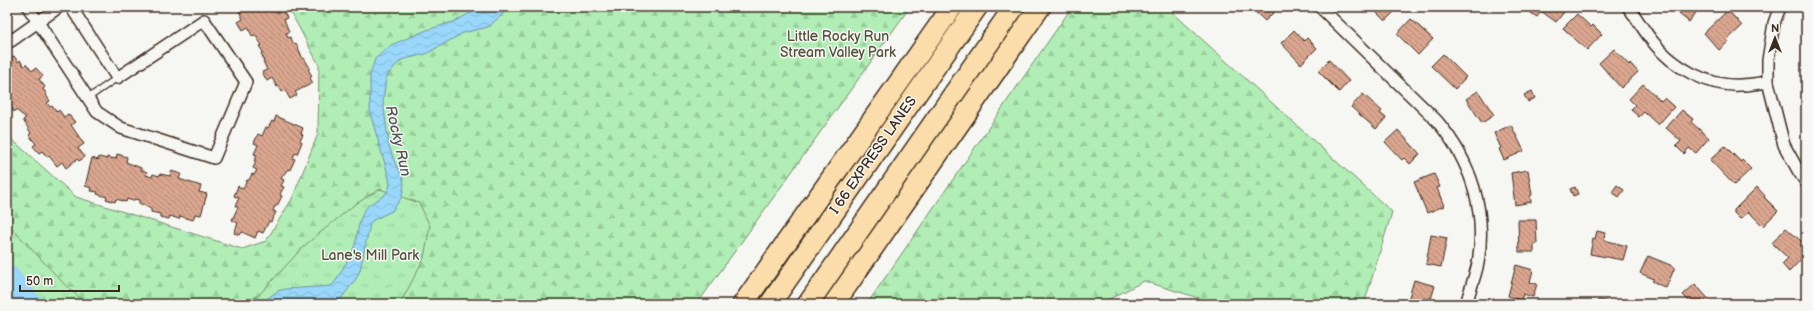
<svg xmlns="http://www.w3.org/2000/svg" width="1813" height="311" viewBox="0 0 1813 311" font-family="'Balsamiq Sans',sans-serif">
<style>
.forest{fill:url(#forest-firs);stroke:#768c6a}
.park{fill:url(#park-tufts);stroke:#768c6a}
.water{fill:url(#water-waves);stroke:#7392a3}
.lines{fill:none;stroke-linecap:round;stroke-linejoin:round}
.river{stroke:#99d7fb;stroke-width:24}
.building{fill:url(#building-back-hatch);stroke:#3b2a1e}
.lane-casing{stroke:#3b2a1e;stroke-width:8}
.street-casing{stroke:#3b2a1e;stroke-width:14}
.highway-casing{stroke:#3b2a1e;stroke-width:23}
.lane{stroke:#f6f6f2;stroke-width:5.5}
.street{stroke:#f6f6f2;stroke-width:11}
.highway{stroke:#fbddab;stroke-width:20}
.labels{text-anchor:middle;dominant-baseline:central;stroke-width:3;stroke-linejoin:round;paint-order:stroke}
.park-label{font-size:14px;fill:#52513c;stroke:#f6f6f2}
.street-label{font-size:14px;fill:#3b2a1e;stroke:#f6f6f2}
.water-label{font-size:15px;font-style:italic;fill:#525555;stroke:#f6f6f2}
</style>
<defs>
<pattern id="forest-firs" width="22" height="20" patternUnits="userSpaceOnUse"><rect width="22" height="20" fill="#b0eeb6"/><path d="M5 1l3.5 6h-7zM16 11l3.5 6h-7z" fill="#98cc9c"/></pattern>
<pattern id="park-tufts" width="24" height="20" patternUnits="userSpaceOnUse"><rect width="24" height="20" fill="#b0eeb6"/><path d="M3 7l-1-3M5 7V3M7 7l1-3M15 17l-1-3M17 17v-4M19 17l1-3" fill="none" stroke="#98cc9c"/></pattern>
<pattern id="water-waves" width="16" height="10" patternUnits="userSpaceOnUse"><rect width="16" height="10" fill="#99d7fb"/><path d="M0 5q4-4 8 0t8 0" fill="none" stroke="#85b9d7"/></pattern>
<pattern id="building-back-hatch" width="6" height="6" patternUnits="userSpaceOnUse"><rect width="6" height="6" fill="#daa68f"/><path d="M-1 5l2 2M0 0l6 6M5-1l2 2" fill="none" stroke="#b28774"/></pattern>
</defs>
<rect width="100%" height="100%" fill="#f6f6f2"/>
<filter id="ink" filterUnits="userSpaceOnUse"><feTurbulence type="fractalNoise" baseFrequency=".025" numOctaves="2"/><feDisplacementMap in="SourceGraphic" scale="8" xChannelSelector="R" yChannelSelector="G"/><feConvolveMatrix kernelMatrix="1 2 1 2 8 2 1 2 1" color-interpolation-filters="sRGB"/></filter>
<g filter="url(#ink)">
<g class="forest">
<polygon points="288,7 910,7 697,304 7,304 7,135 76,197 242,249 266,241 292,199 318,134 319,65"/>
<polygon points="1072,7 1175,7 1172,12 1392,212 1364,304 1218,304 1144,281 1100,304 867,304"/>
</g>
<g class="park">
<polygon points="380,189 419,203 430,226 424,258 400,304 242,304 259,295 304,246 354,205"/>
<polygon points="7,223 70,290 88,304 7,304"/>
</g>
<path class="water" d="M480,7H511L488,27L463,33L426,54L401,60L389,73L386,78L383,102L389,146L395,163L402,175L404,184L402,197L392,211L373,220L370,224L360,270L356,279L337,304H259L278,291L285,289L331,286L335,282C341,271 348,261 353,250C358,238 357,223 364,211C372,197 394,199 389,178L370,113V75L375,59L391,45L427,30L456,21Z"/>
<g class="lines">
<polyline class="river" points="7,276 30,304"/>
</g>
<g class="building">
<polygon points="239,7 281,7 287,18 284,19 289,32 286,33 288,38 290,37 294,44 296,43 303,59 304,58 310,68 308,69 312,76 310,78 313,83 295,92 297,95 290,99 285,90 282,92 279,86 277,87 272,78 267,81 262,72 267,70 263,61 264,60 261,53 263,52 259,46 262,45 255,35 252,36 248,27 243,30 238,22 243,19 239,11 240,10"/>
<polygon points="1250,7 1272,7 1275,11 1265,21"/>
<polygon points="1371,7 1393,7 1396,10 1385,21"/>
<polygon points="1531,7 1568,7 1556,22 1541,11 1537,17 1528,11"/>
<polygon points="1674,7 1700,7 1689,22 1679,14 1680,12"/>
<polygon points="1728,10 1742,26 1727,40 1728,42 1719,50 1704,33"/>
<polygon points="1577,14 1591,27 1593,25 1602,34 1587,50 1563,28"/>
<polygon points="1411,19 1433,39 1418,55 1397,34"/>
<polygon points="1294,30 1304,41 1307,38 1317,48 1301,64 1281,43"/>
<polygon points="1614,49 1629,65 1630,63 1638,72 1621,88 1599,63"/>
<polygon points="1443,54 1466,77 1455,89 1431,66"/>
<polygon points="14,56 18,62 20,60 24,66 26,64 32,71 36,68 43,76 39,79 45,87 43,89 47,94 46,95 50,101 47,103 50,107 52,106 57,112 59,110 64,117 68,114 75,122 71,125 84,144 78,148 85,157 79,161 77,159 66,168 62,162 57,166 49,156 47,157 42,151 39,153 33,146 36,144 29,135 31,133 23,120 26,118 16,110 14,112 10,106 7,108 7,61"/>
<polygon points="1329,60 1349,81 1339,92 1318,71"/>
<polygon points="1643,84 1661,101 1664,98 1674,107 1658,125 1644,112 1639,117 1631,110 1635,105 1629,99"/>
<polygon points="1478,91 1494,115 1482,123 1466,99"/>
<polygon points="1532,91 1535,98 1528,102 1524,95"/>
<polygon points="1363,94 1382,111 1380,113 1386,118 1376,129 1351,107"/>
<polygon points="1682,110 1693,119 1691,122 1709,138 1696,153 1689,148 1684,154 1676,146 1681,141 1666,128"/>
<polygon points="276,116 303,128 301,134 303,135 300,141 302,142 297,154 295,153 293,158 295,159 290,170 288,169 281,178 284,180 281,186 284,187 280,194 282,196 277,206 275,206 273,211 276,212 271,222 269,221 263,233 258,231 255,238 242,232 240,235 234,233 238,223 232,220 238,207 235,206 239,198 234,196 238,186 243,189 247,180 249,180 252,174 254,175 257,170 253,168 256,162 254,161 257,155 254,154 258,145 254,143 258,134 262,136 266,127 268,128 272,121 274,122"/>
<polygon points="1511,125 1524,151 1504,160 1499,149 1501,148 1494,133"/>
<polygon points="1398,130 1420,154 1410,164 1404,158 1402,160 1385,142"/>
<polygon points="1725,146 1741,162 1742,160 1751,169 1734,185 1710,160"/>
<polygon points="117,154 127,157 126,162 141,168 141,170 147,172 146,175 152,177 153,174 159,176 160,174 170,176 171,171 181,174 179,179 201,186 199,192 207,194 201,215 195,214 193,220 180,216 179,219 170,216 169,219 160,217 160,214 151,212 151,209 139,203 139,200 134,199 133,201 127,199 126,202 116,199 115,202 106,199 107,197 97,194 98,192 91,191 92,188 85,186 92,158 98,160 99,157 107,159 107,157 116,159"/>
<polygon points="1528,170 1532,195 1530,196 1531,202 1515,205 1511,173"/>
<polygon points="1434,174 1440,187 1437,188 1444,206 1427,213 1414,182"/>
<polygon points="1617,185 1624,190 1619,197 1612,192"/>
<polygon points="1575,187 1578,194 1573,196 1570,189"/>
<polygon points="1757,187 1765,196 1764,197 1778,211 1763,226 1749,212 1740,219 1734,213 1734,210"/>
<polygon points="1518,220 1536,220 1537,244 1534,244 1534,252 1519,252"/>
<polygon points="1786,228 1801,241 1802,240 1806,243 1806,254 1789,272 1782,264 1788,258 1772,243"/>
<polygon points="1597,231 1605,233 1604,240 1627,246 1623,260 1590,254 1593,238 1595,239"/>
<polygon points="1431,235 1447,238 1441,267 1426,264"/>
<polygon points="1648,256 1675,267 1666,288 1652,281 1654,279 1640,273"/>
<polygon points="1516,265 1533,270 1530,282 1537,284 1533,297 1523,294 1521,300 1508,296"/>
<polygon points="1414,280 1435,286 1431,299 1429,298 1427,304 1407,304"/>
<polygon points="1695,284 1713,304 1692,304 1683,295"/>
<polygon points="1598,300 1613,302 1613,304 1597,304"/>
</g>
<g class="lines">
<g class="lane-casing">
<polyline id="lane" points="88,98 117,78"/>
</g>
<g class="street-casing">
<g id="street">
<polyline points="28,7 97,112 121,128 214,158 246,82 204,20 117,78 71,7"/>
<path d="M1320,7L1437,121C1471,161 1487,210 1478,263C1475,277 1470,290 1466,304"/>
<path d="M1628,7C1637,18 1644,31 1653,42C1673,67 1708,87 1741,85C1750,85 1759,83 1768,82"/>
<polyline points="1780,7 1774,23 1768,60 1768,82 1784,145 1799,172 1806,182"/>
<polyline points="7,36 11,41 59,7"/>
</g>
</g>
<g class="highway-casing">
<g id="highway">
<polyline points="743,304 952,7"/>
<polyline points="770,304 977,7"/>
<polyline points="808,304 1014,7"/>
<polyline points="834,304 1040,7"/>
</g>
</g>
<use href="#lane" class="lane"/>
<use href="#street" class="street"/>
<use href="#highway" class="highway"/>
</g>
</g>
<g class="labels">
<g class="park-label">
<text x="838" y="36">Little Rocky Run<tspan x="838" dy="16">Stream Valley Park</tspan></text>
<text x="370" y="255">Lane's Mill Park</text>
</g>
<g class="street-label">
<text transform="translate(873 155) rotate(-55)">I 66 EXPRESS LANES</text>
</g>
<g class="water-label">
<text transform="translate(398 141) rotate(77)">Rocky Run</text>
</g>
</g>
<rect width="1813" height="311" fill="none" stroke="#f6f6f2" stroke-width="24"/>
<rect x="12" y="12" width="1789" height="287" fill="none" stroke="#3b2a1e" stroke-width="1.5" filter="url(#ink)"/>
<g transform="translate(1775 38)" stroke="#f6f6f2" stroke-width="3" paint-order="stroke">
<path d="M0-3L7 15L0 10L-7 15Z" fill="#3b2a1e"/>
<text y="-6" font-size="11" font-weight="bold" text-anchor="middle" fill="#3b2a1e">N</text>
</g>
<path d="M20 285v6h99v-6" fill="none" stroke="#3b2a1e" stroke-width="2"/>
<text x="26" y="285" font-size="12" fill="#3b2a1e" stroke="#f6f6f2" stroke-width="3" paint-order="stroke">50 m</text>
</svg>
